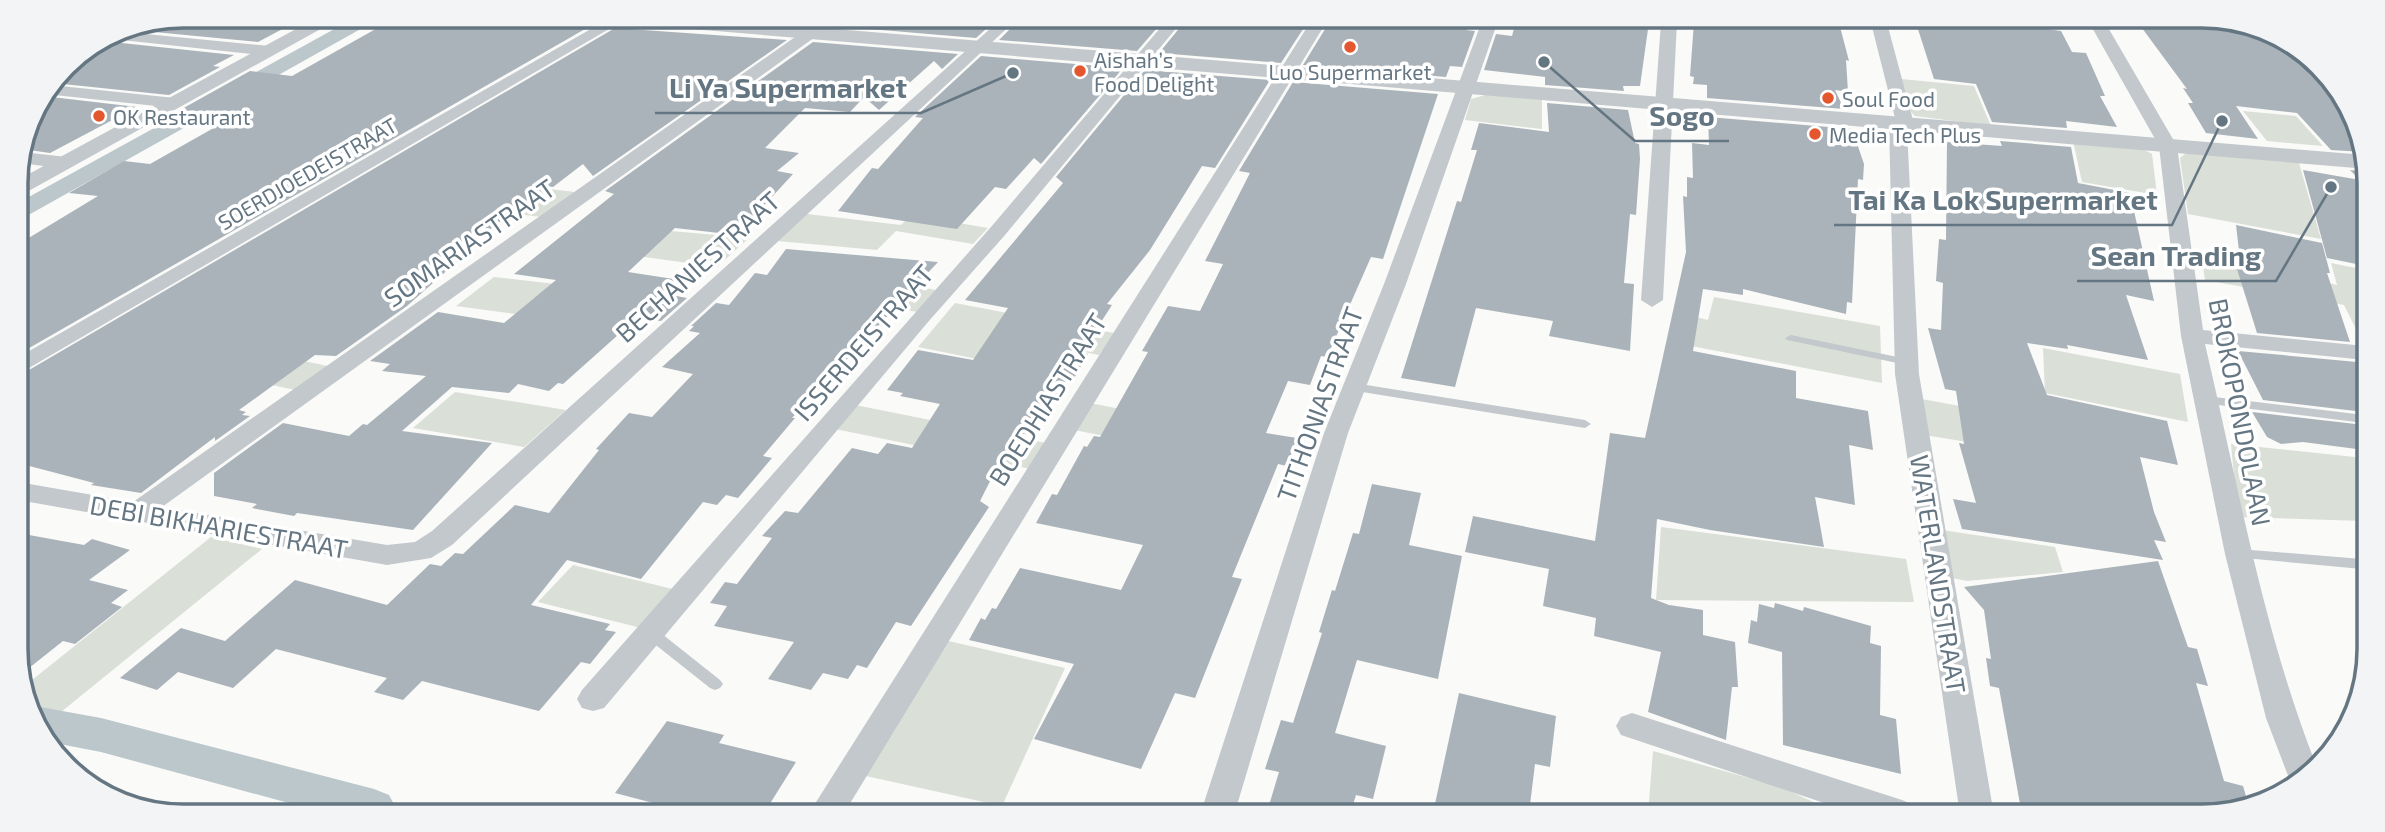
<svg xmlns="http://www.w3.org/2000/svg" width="2385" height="832" viewBox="0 0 2385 832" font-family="'Exo 2',sans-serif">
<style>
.green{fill:#dadfd7}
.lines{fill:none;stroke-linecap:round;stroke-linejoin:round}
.canal{fill:#bbc7cb;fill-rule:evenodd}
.building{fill:#aab3b9}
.service{fill:#c3c8cc;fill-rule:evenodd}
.minor{fill:#c3c8cc;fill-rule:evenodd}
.tertiary{fill:#c3c8cc;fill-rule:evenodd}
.poi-dot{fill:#e4572e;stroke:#fff;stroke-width:2.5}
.labels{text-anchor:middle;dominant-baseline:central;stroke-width:7;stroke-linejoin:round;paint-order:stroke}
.far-poi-label{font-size:21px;fill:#657683;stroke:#fff;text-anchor:start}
.far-street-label{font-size:21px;fill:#657683;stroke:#fff}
.street-label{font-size:26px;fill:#657683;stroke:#fff}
.rim{fill:none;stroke:#657683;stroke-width:3.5}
.leader{fill:none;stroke:#657683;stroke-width:2.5}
.callout-dot{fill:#657683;stroke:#fff;stroke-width:2.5}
.callout-label{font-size:28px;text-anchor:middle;font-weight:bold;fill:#657683;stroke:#fff;stroke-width:7;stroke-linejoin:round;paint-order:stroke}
</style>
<rect width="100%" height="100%" fill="#fafaf8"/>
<g class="green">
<polygon points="1901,79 1974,86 1991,126 1915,116 1911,112"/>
<polygon points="1489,94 1542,99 1542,129 1465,120 1471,99"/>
<polygon points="2243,111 2296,116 2323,146 2267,141"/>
<polygon points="2073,141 2143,149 2152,154 2157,195 2082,182"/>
<polygon points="2186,153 2299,163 2321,239 2188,214 2180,158"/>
<polygon points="489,182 575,192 541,217 455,206"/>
<polygon points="807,214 901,225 911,215 988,228 973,244 896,231 877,250 777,241"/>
<polygon points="660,230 749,238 717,267 630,255"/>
<polygon points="2201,256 2337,285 2331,263 2366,270 2365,347 2344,305 2205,280"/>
<polygon points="857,275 936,290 917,312 836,296"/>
<polygon points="494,277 581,287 545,318 456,306"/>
<polygon points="1714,297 1880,326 1882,383 1681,344 1683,314 1708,320"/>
<polygon points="955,303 1114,333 1099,355 1015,338 997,363 918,347"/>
<polygon points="235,347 333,367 300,391 201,370"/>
<polygon points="2043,348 2180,374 2188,422 2045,393"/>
<polygon points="455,392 566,410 524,447 413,428"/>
<polygon points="1911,397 2041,421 2041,454 1918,434"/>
<polygon points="1090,403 1191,423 1177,450 1074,430"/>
<polygon points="855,405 1046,443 1031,469 835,429"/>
<polygon points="2231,444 2364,458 2363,521 2238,517"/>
<polygon points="1661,527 1906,559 1914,602 1656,600"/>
<polygon points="1935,529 2055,547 2063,572 1967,581 1942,576"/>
<polygon points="211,537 262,549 61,712 32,708 22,688"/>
<polygon points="573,565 677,590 645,629 538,602"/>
<polygon points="944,640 1065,668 1002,806 866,776"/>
<polygon points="1653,751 1781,787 1839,814 1648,814"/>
</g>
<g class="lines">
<g class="canal">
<polygon points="358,16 382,17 16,222 16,204"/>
<polygon points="40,707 101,718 374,789 389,795 396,808 307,808 101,752 49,742 33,710"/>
</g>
</g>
<g class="building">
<polygon points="183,16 307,16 258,42 123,29"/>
<polygon points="397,17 529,17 592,25 17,355 17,245 98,196 69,193 124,161 150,164 233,117 180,110 250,71 292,76"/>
<polygon points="842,19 997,19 976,38 834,26"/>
<polygon points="1020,19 1071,19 1164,20 1137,51 999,40"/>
<polygon points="1186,20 1288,20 1307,23 1281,63 1159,53"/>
<polygon points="1330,21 1469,21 1466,30 1475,31 1462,67 1450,66 1446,77 1303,65"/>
<polygon points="1516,21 1649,22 1640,86 1623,86 1624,91 1545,85 1545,77 1484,70 1496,34 1512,36"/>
<polygon points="1694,22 1839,23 1849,61 1846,60 1848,92 1835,90 1844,109 1707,98 1707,85 1693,84 1694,77 1690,76"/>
<polygon points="1916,23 2005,23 2061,31 2072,52 2086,53 2105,96 2100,96 2117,127 2066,121 2067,128 1992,122 1976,84 1934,79"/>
<polygon points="2139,24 2255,25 2276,39 2329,91 2336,91 2364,152 2331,150 2297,113 2236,106 2258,139 2206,133 2188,103 2193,103 2183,88 2187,89"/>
<polygon points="615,28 787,40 593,176 583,164 553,187 546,186 474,242 478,243 407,306 336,356 315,355 239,410 246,412 242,415 250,416 215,441 215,437 141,493 91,485 94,483 18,463 17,377"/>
<polygon points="101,40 103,41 234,55 213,66 220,67 169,95 53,83 73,58"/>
<polygon points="813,42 958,54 942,69 934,61 879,110 864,97 850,112 805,108 765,148 799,153 777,171 793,174 737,235 675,228 628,272 680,280 666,294 687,298 661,321 637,318 563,384 558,383 549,391 518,384 509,393 452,387 402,431 492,443 413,530 297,513 294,516 252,508 257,504 214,496 214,473 283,423 349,436 363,424 367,425 426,376 382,371 390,364 370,361 438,312 504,323 556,280 514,274 614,194 605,191"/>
<polygon points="981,56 1123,68 1041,164 1034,158 1006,189 995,187 957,229 838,211 872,168 878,169 923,118 915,117"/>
<polygon points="1145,70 1270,80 1215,168 1202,166 1150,250 1107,304 1112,305 1081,353 1088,354 1073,380 1067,379 1030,435 1015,432 980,501 989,507 911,626 896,622 867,668 857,665 848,679 823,673 811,690 768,679 794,642 714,626 727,606 710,603 725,582 737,584 772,538 762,536 785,511 798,513 852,448 878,454 887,443 912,448 940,404 900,396 903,393 887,390 918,350 973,360 1008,308 965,300 1063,183 1056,177"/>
<polygon points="1293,82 1438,94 1383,259 1371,257 1327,357 1321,356 1310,385 1288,381 1266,433 1297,438 1287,466 1278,464 1232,577 1242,579 1195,698 1175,693 1141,769 1034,739 1074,664 969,640 981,618 985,620 992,608 996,609 1020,568 1121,590 1143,545 1036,523 1052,494 1057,495 1084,446 1087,447 1094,436 1100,437 1148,352 1142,351 1168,306 1200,311 1223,264 1205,261 1250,173 1239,171"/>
<polygon points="43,96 137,107 50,153 22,149 33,110"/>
<polygon points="1547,103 1628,110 1635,143 1639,144 1640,159 1636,215 1630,214 1624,283 1634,284 1630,351 1549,336 1553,321 1476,308 1455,387 1401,378 1457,201 1461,202 1477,150 1471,150 1479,123 1549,132"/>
<polygon points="1708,117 1852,129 1864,164 1863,180 1858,179 1852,303 1847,302 1846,314 1743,289 1743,295 1703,289 1693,351 1796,371 1796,398 1868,411 1873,450 1849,445 1855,505 1815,497 1824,547 1710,530 1657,519 1651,598 1669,605 1703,610 1703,635 1735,642 1738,687 1732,687 1726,740 1648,712 1661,652 1594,636 1596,618 1543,606 1549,569 1465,552 1473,516 1595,541 1610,433 1645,438 1686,252 1683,196 1687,197 1687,177 1693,178 1692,143 1709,145"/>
<polygon points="2000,141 2071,147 2078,183 2130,193 2154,301 2126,295 2148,360 2067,345 2068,349 2027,343 2047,395 2167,421 2178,465 2140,457 2154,512 2166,542 2154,540 2163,560 1962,529 1953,499 1976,503 1959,443 1964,444 1956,391 1945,389 1928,328 1941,330 1943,283 1936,281 1939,239 1946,240 1947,142 2002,146"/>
<polygon points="2303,170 2360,180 2350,170 2368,172 2366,266 2327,258"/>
<polygon points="2236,225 2322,243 2330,273 2327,273 2350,342 2257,333 2237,269 2235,250 2239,251"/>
<polygon points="786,249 938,262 792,418 795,418 763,456 772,458 738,498 726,495 717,505 703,502 641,579 567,560 531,605 610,624 605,630 616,632 590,664 581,662 539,711 422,681 403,700 374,692 387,678 276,649 233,688 178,672 157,690 120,678 181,628 225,641 295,580 387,605 430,564 441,566 455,553 463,554 515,505 549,513 599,450 596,449 629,413 652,417 693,374 662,367 700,333 689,331 694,326 691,326 716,303 729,305 755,273 767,275"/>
<polygon points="2238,351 2357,362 2358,366 2365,367 2364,412 2263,400"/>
<polygon points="2252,412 2364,425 2364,450 2303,442 2281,444 2267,437"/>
<polygon points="1372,484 1421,493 1409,545 1462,556 1438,679 1357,660 1335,733 1386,746 1373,799 1356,795 1352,808 1339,805 1337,812 1267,812 1279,772 1265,769 1281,720 1293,723 1322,633 1319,632 1332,590 1335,591 1353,533 1359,534"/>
<polygon points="18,533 84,545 92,539 130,550 89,580 128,590 111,603 122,607 75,644 63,641 19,676"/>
<polygon points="2158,561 2188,647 2197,649 2208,686 2196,683 2224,781 2243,786 2248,803 2212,816 2022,815 1999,688 1990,686 1986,658 1991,659 1984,610 1964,587"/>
<polygon points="1775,603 1803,611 1804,607 1871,626 1870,643 1881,646 1880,715 1896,719 1901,774 1783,745 1782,652 1748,643 1751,620 1757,622 1759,604 1774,608"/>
<polygon points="1459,693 1556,716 1550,767 1535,764 1529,813 1433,813"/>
<polygon points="667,721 724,735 719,743 796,762 766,810 680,810 615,793"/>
</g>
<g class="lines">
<g class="service">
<polygon points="1791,335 1907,359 1913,362 1907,365 1787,340 1785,338"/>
<polygon points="1354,383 1585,420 1591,424 1585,428 1350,390 1348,387"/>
<polygon points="2206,396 2364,415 2364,423 2202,403 2200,400 2202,397"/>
<polygon points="2239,549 2362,559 2362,569 2234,557 2232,554 2234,551"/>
<polygon points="652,628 657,630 720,680 723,684 720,688 715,690 710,688 647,638 645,634 647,630"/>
</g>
<g class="minor">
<polygon points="610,18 628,18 17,375 17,358"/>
<polygon points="822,18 840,19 162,507 387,545 415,542 432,531 1001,19 1017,19 452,545 431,558 387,565 18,500 18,482 133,502"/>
<polygon points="1167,20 1183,20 1005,235 928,322 604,708 593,711 582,708 577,699 582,690 991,227"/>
<polygon points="1311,21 1327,21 846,810 811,810"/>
<polygon points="1482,21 1498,21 1406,284 1348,433 1235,812 1201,812 1324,433 1384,284"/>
<polygon points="1661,22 1677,22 1663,300 1652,307 1641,300"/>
<polygon points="1871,23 1887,23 1914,124 1907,129 1919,374 1994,815 1960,815 1895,374 1889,123 1895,118"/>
<path d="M2090,24H2106L2177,146L2203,330L2365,346V360L2205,344C2238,485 2263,630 2316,765L2303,782L2292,786L2266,718L2225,554L2181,336L2159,146Z"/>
<polygon points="115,31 270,46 278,51 270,56 103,38"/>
<polygon points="51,85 175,98 184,103 175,108 45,94"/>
<polygon points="22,152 67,157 76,163 67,169 20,163"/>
<polygon points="1632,713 1902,800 1914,805 1919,815 1857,814 1621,735 1616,726 1621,717"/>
</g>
<g class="tertiary">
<polygon points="320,16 344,16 16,198 16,181"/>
<polygon points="621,18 702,18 2365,155 2368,169 631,24"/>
</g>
</g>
<g class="poi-dot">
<circle cx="1350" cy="47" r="7"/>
<circle cx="1080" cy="71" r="7"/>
<circle cx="1828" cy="98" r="7"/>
<circle cx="99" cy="116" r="7"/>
<circle cx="1815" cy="134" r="7"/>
</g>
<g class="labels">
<g class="far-poi-label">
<text x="1094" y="59">Aishah’s<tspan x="1094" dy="24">Food Delight</tspan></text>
<text x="1350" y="71" text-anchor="middle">Luo Supermarket</text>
<text x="1842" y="98">Soul Food</text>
<text x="113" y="116">OK Restaurant</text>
<text x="1829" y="134">Media Tech Plus</text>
</g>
<g class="far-street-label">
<text transform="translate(307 173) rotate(-30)">SOERDJOEDEISTRAAT</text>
</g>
<g class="street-label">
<text transform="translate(469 242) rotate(-35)">SOMARIASTRAAT</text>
<text transform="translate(697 266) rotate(-42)">BECHANIESTRAAT</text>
<text transform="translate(863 342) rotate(-49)">ISSERDEISTRAAT</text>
<text transform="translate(1047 399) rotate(-58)">BOEDHIASTRAAT</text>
<text transform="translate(1319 404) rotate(-70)">TITHONIASTRAAT</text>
<text transform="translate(2241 412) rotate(79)">BROKOPONDOLAAN</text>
<text transform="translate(219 526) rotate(10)">DEBI BIKHARIESTRAAT</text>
<text transform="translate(1939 574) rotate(81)">WATERLANDSTRAAT</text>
</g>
</g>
<path d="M0 0H2385V832H0ZM183 28H2202A155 155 0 0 1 2357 183V649A155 155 0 0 1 2202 804H183A155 155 0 0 1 28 649V183A155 155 0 0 1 183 28Z" fill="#f3f4f5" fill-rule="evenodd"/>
<path class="rim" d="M183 28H2202A155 155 0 0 1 2357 183V649A155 155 0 0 1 2202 804H183A155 155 0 0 1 28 649V183A155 155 0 0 1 183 28Z"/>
<path class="leader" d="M1013 73L921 113H655M1544 62L1635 141H1729M2222 121L2172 225H1834M2331 187L2276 281H2077"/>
<g class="callout-dot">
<circle cx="1013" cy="73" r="7"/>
<circle cx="1544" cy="62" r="7"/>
<circle cx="2222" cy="121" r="7"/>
<circle cx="2331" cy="187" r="7"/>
</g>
<g class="callout-label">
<text x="788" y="98">Li Ya Supermarket</text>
<text x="1682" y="126">Sogo</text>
<text x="2003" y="210">Tai Ka Lok Supermarket</text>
<text x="2176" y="266">Sean Trading</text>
</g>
</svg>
